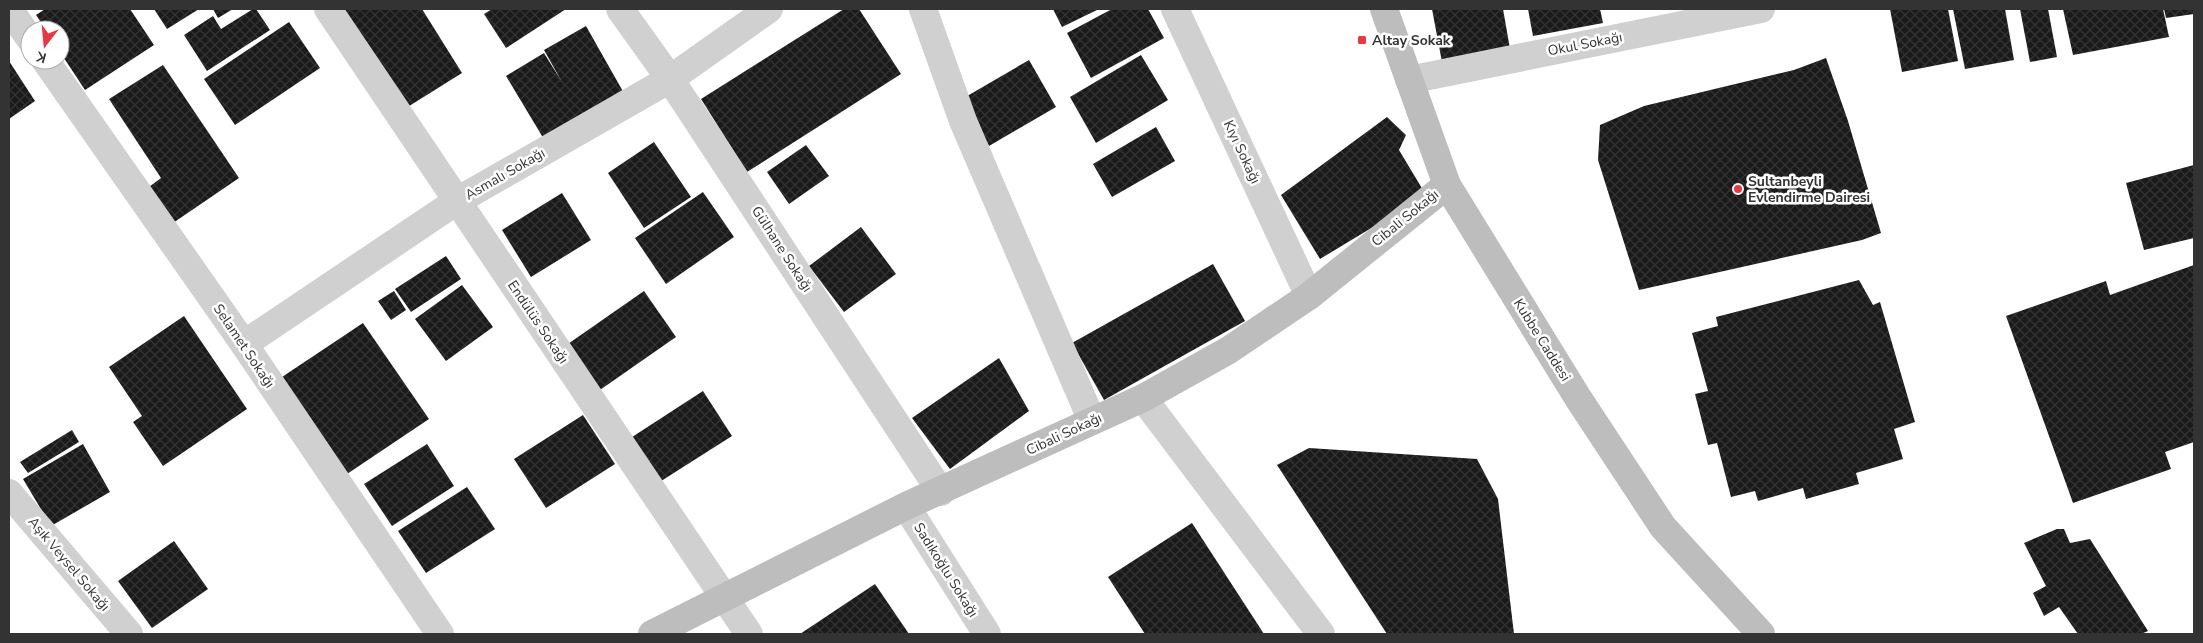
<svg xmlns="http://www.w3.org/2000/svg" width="2203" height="643" viewBox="0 0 2203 643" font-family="'Nunito Sans',sans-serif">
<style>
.building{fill:url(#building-cross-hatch)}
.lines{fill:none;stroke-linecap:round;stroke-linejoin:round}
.street{stroke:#d0d0d0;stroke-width:28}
.secondary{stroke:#bdbdbd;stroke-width:28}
.poi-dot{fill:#e63946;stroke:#fff;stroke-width:2}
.labels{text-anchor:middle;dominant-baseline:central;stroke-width:5;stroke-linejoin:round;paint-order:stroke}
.poi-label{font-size:14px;font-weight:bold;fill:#333;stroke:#fff;text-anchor:start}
.street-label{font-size:14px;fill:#333;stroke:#fff}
</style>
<defs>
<pattern id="building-cross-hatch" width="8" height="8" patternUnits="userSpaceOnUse" patternTransform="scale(1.25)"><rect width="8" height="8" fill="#1a1a1a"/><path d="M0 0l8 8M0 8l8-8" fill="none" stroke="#333"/></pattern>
</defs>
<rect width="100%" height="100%" fill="#fff"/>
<g class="building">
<polygon points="45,9 130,9 154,45 85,90 60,52 60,30 46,30 36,15"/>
<polygon points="154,9 199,9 167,29"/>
<polygon points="213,9 233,9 218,18"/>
<polygon points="253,9 256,9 270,30 207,71 184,35 213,16 221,29"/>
<polygon points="339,9 422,9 462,73 406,108"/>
<polygon points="492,9 566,9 506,48 484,14"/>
<polygon points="844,9 859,9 901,74 747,172 701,99"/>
<polygon points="1053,9 1099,9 1062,27"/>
<polygon points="1112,9 1148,9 1164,38 1091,78 1067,33"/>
<polygon points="1432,9 1503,9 1510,49 1442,62"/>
<polygon points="1528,9 1600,9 1603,23 1533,36"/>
<polygon points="1890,9 1948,9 1958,61 1902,72"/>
<polygon points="1953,9 2005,9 2014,60 1965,69"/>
<polygon points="2020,9 2048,9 2057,57 2030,62"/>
<polygon points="2063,9 2163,9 2169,37 2073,55"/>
<polygon points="2164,9 2194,9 2194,14 2166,18"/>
<polygon points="289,22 320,68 235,125 204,79"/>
<polygon points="586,26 625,95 545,141 506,76 544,53 562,82 544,50"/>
<polygon points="1141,55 1168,100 1096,143 1070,97"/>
<polygon points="1826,58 1848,121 1881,233 1862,240 1639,290 1598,160 1600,125 1644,106 1794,70"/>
<polygon points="1029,60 1056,107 989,146 962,99"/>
<polygon points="9,61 35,101 9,119"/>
<polygon points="163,65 239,178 173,223 149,187 161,178 109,99"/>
<polygon points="1387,117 1406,135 1399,150 1426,195 1320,259 1281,195"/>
<polygon points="1156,127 1175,161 1112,197 1093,164"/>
<polygon points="654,142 691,197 644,228 608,173"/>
<polygon points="806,145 829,176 789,204 767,172"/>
<polygon points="2194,165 2194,238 2144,250 2126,183"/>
<polygon points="703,192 734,237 666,284 635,238"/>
<polygon points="562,193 591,240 531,277 502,230"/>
<polygon points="861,227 896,274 844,312 809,266"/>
<polygon points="446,256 461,279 411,312 395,289"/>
<polygon points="1213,264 1245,321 1104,400 1072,343"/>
<polygon points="2194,265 2194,442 2165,452 2171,469 2073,503 2006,316 2106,281 2110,295"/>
<polygon points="1859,280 1873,305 1880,302 1915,422 1894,429 1903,459 1856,473 1859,484 1806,499 1803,488 1758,501 1755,491 1731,497 1717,443 1708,445 1695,394 1708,391 1692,333 1718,326 1716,317"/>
<polygon points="462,285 493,327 446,361 415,319"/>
<polygon points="394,291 406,310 391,320 378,301"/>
<polygon points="644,291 676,337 597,392 565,346"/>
<polygon points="184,316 247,409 163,466 133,422 142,416 109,367"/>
<polygon points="363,323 429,419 347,474 282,377"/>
<polygon points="999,358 1029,411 950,469 912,418"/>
<polygon points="703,391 732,436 658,483 629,439"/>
<polygon points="583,415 615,464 546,508 514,459"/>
<polygon points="72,430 79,442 28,473 20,462"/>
<polygon points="83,444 110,492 51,526 23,479"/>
<polygon points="427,444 454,486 392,526 364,484"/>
<polygon points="1309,448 1477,459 1498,499 1514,634 1387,634 1277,465"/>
<polygon points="467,487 495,529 426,573 398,531"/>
<polygon points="1192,523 1264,634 1145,634 1108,577"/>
<polygon points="2057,529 2064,529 2070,543 2090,539 2148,631 2141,634 2078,634 2059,607 2044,616 2033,593 2046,586 2024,543"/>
<polygon points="174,541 208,589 152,628 118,581"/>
<polygon points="875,584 909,634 800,634"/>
</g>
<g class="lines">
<g class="street">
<polyline points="9,9 30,39"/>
<polyline points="328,9 749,634"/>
<polyline points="620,9 670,79 941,492"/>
<polyline points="923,9 963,121 1092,421"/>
<polyline points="1175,9 1309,296"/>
<polyline points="45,60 244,344 440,634"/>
<polyline points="1409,80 1761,9"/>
<polyline points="244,344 457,201 670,79 769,9"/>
<polyline points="1143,398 1321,634"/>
<polyline points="9,493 129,634"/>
<polyline points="906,506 987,634"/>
</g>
<g class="secondary">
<polyline points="1384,9 1447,185 1578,398 1663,527 1761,634"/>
<polyline points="652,634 906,506 1143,398 1229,350 1309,296 1447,185"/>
</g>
</g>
<g class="poi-dot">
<rect x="1357" y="35" width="10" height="10" rx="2.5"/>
<circle cx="1738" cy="189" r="5"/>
</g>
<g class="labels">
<g class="poi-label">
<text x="1372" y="40">Altay Sokak</text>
<text x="1748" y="181">Sultanbeyli<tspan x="1748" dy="16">Evlendirme Dairesi</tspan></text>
</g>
<g class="street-label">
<text transform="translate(1585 44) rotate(-11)">Okul Sokağı</text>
<text transform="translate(1242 152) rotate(65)">Kıyı Sokağı</text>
<text transform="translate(505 174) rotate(-30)">Asmalı Sokağı</text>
<text transform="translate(1405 218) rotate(-39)">Cibali Sokağı</text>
<text transform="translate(782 249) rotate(57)">Gülhane Sokağı</text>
<text transform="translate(538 322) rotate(56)">Endülüs Sokağı</text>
<text transform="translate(1542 340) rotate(58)">Kubbe Caddesi</text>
<text transform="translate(244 346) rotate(56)">Selamet Sokağı</text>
<text transform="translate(1064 434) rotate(-25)">Cibali Sokağı</text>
<text transform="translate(69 564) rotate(50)">Aşık Veysel Sokağı</text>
<text transform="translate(946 570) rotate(58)">Sadıkoğlu Sokağı</text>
</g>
</g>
<rect width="2203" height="643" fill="none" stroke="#333333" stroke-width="20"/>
<g transform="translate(45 45) rotate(196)"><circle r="24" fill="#ffffff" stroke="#adadad"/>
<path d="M0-4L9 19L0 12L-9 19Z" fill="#e63946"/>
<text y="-8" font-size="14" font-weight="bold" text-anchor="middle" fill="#333333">K</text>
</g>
</svg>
